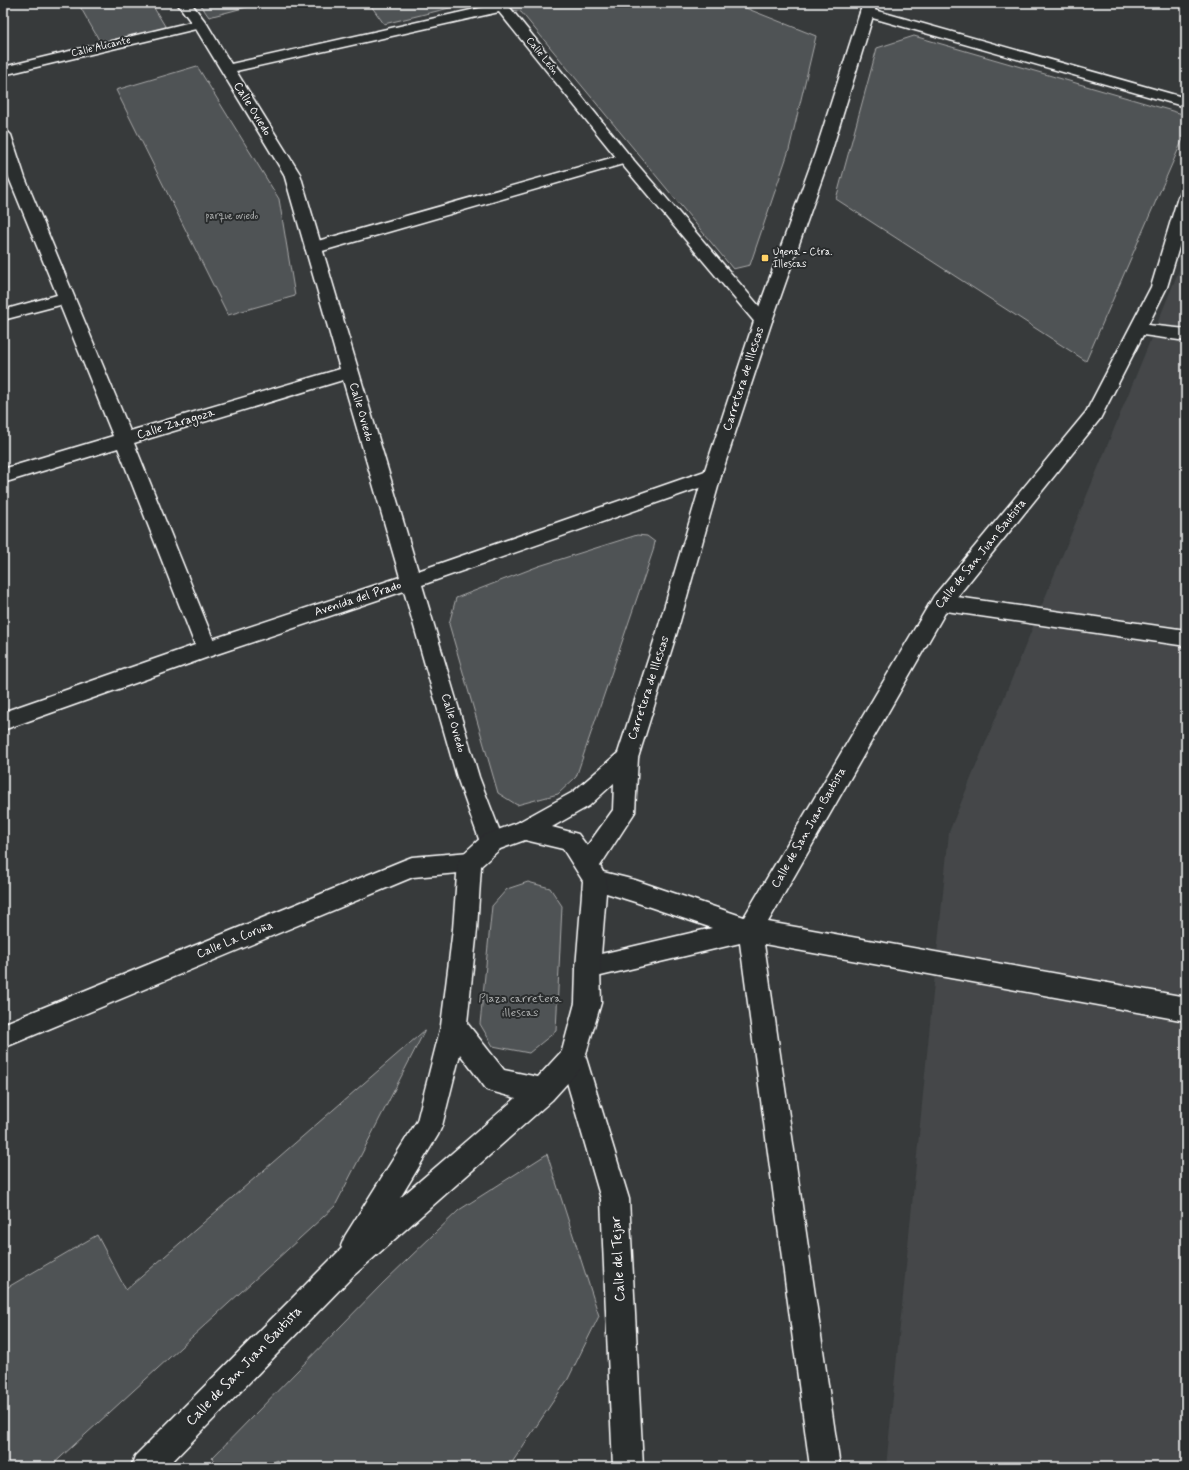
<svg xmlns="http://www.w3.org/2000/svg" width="1189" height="1470" viewBox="0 0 1189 1470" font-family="Mynerve,sans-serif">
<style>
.built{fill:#444748}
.green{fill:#505354;stroke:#a8a9aa}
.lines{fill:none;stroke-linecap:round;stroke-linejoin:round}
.pedestrian-casing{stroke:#fff;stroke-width:3}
.minor-casing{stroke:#fff;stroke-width:3}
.tertiary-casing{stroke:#fff;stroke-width:3}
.pedestrian{fill:#2a2d2e;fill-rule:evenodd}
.minor{fill:#2a2d2e;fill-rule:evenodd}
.tertiary{fill:#2a2d2e;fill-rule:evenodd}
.poi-dot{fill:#ffd166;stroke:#2a2d2e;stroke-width:1.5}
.labels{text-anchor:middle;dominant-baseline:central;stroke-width:4;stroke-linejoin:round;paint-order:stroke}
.far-street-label{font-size:10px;fill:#fff;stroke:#2a2d2e}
.far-park-label{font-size:10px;fill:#b0b2b2;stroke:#2a2d2e}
.far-poi-label{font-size:10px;fill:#fff;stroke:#2a2d2e;text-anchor:start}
.street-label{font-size:12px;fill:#fff;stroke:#2a2d2e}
.park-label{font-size:12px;fill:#b0b2b2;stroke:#2a2d2e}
.near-street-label{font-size:14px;fill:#fff;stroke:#2a2d2e}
</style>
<rect width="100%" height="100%" fill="#373a3b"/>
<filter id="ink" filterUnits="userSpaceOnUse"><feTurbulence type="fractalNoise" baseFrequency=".025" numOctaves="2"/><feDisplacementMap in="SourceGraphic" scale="8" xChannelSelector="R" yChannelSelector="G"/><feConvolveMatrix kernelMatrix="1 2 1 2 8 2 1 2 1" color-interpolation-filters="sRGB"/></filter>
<g filter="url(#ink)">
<polygon class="built" points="1186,253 1186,1467 886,1467 949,832"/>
<g class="green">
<polygon points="78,3 151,3 168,31 103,47"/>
<polygon points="199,3 262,3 209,17"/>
<polygon points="369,3 470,3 384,24"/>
<polygon points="485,3 733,3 816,36 789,150 750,265 733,269 521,12"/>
<polygon points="914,36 1186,115 1186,132 1086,361 836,199 877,48"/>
<polygon points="197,66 279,199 295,296 228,315 116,90"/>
<polygon points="637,535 647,536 655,542 653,551 576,777 558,794 517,805 498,793 449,624 456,598 539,566"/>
<polygon points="528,882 550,888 562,906 556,1031 529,1053 493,1046 480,1024 492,906 507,889"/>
<polygon points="425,1030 335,1206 50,1467 3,1467 3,1290 97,1235 126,1290"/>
<polygon points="547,1154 599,1316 568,1379 509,1467 280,1467 277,1460 266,1467 217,1467 212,1458 383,1283 459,1210"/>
</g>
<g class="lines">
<g class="pedestrian-casing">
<polygon id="pedestrian" points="625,154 630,156 633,159 630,162 319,252 313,253 307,252 305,248 307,244"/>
</g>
<g class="minor-casing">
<g id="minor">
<path d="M177,3H191L207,24L231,64L502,3L507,4L630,156L772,321L769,325L763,327L757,325L620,162L499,12L236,71L300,174L418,571L705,471L712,469L719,471L721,476L719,481L422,585L479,777L504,842L500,849L492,852L484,849L480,842L457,777L404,591L214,655L3,730V712L195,645L118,448L3,483V469L113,436L60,305L3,320V310L57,295L9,178L3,159V130L8,132L11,135L25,178L130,431L340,369L284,174L196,29L3,75V67L191,22ZM343,380L400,577L213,639L134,443Z"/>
<polygon points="867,8 1186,98 1186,107 862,15 860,12 862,9"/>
<polygon points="1186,192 1186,224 1167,287 1148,325 1186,329 1186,341 1143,335 1100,419 957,597 1186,630 1186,646 946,611 768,922 1186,997 1186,1021 764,944 840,1467 810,1467 740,943 588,979 579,976 576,968 579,960 588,957 712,928 635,902 587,887 583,880 587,873 595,870 635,880 744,917 934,596 1086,412 1151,287 1178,197 1180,194"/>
<polygon points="470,852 478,855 482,862 478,869 470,872 413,877 3,1048 3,1024 404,860 412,857"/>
<polygon points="573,1046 582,1049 586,1058 629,1199 643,1467 613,1467 601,1199 560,1058 564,1049"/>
</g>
</g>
<g class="tertiary-casing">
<path id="tertiary" d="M863,3H877L831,153L772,321L721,476L677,632L638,758L635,812L600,866L607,880L600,968L601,1003L582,1067L552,1100L353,1276L167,1467H131L135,1456L342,1248L341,1246L345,1236L417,1121L441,1026L453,929L458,862L462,855L484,835L517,823L573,792L618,753L657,632L703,476L754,321L815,153ZM614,783L613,810L587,846L578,834L552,827L589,806ZM525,840L563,849L583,881L576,968L575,1003L562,1051L538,1077L504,1070L467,1023L477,929L481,866L500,849ZM460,1054L487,1090L516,1098L400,1198L438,1135L442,1126Z"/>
</g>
<use href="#pedestrian" class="pedestrian"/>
<use href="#minor" class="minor"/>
<use href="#tertiary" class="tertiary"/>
</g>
</g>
<rect class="poi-dot" x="761" y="254" width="8" height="8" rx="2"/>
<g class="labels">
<g class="far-street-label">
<text transform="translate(101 47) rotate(-13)">Calle Alicante</text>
<text transform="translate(542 56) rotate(51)">Calle León</text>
</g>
<g class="far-park-label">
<text x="232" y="216">parque oviedo</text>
</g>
<g class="far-poi-label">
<text x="773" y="252">Ugena - Ctra.<tspan x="773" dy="12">Illescas</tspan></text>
</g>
<g class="street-label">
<text transform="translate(252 109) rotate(58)">Calle Oviedo</text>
<text transform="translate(744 379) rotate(-72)">Carretera de Illescas</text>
<text transform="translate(361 412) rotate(74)">Calle Oviedo</text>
<text transform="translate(176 424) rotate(-17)">Calle Zaragoza</text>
<text transform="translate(981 554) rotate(-51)">Calle de San Juan Bautista</text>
<text transform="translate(358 599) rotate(-18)">Avenida del Prado</text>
<text transform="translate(649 688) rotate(-72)">Carretera de Illescas</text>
<text transform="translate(453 723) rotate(74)">Calle Oviedo</text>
<text transform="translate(809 828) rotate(-60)">Calle de San Juan Bautista</text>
<text transform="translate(235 940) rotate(-22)">Calle La Coruña</text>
</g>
<g class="park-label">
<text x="520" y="999">Plaza carretera<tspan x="520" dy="14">illescas</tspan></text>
</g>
<g class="near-street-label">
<text transform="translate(618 1259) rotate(-93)">Calle del Tejar</text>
<text transform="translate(244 1366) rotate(-46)">Calle de San Juan Bautista</text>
</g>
</g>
<rect width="1189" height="1470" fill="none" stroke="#2a2d2e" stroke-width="16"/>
<rect x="8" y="8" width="1173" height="1454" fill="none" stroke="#fff" stroke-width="1.5" filter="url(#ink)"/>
</svg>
